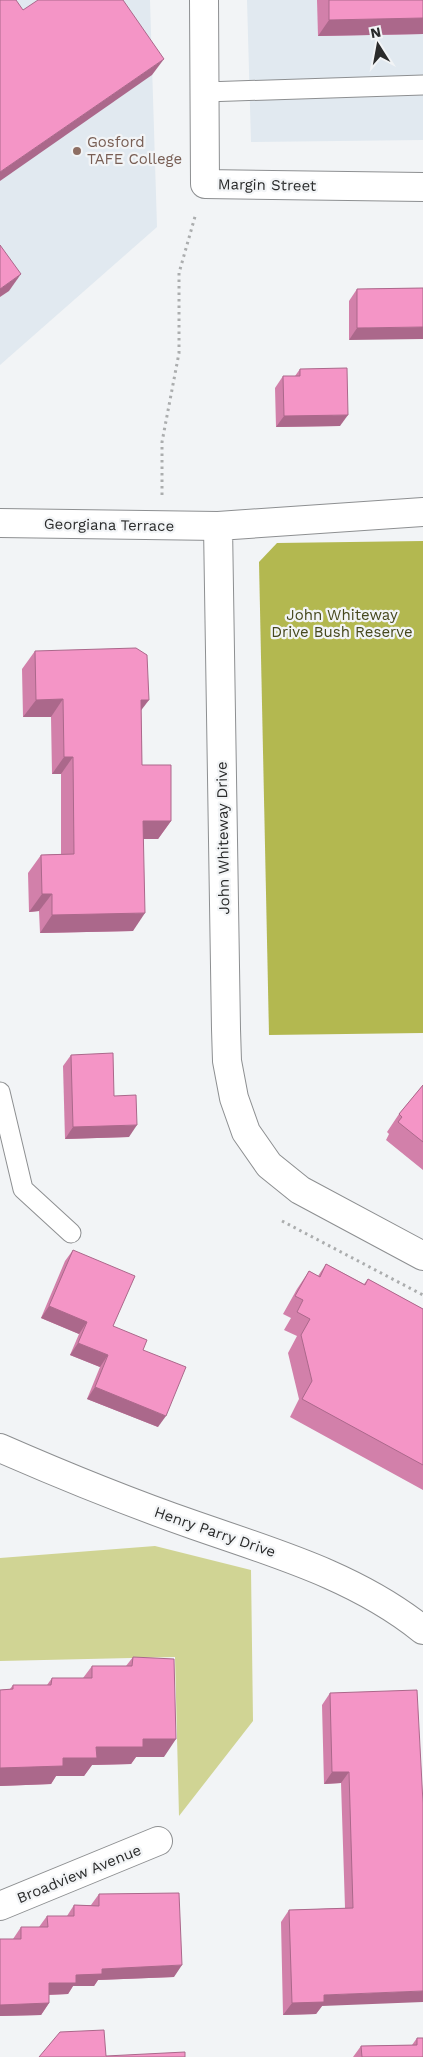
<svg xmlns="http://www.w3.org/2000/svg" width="423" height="2057" viewBox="0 0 423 2057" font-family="'Work Sans',sans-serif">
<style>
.built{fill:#e1e9f0}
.green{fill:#d0d494}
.forest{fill:#b3b850}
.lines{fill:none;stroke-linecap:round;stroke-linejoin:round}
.lane-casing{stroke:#8d8f91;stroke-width:21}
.street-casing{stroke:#8d8f91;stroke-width:30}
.secondary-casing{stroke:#8d8f91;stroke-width:30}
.path{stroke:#abadae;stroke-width:3;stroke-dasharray:2.5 4;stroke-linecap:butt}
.lane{stroke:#fff;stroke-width:19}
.street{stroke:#fff;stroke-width:28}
.secondary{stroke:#fff;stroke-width:28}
.wall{fill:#d280aa}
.shaded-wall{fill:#ab688b}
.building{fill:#f495c6;stroke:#ab688b}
.education-dot{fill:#8d6e63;stroke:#f2f4f6;stroke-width:2}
.labels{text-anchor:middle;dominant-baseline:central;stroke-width:4.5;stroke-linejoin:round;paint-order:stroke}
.education-label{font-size:15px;fill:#785e54;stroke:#f2f4f6;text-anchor:start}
.street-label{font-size:15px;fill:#2a2b2b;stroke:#f2f4f6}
.park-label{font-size:15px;fill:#46481d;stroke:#f2f4f6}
</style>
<rect width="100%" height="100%" fill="#f2f4f6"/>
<g class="built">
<polygon points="0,0 150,0 157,227 0,365"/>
<polygon points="247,0 423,0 423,140 251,142"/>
</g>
<polygon class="green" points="155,1546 251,1570 253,1721 179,1816 175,1657 0,1661 0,1558"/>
<polygon class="forest" points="423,541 423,1033 269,1035 259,562 277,543"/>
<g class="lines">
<g class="lane-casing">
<g id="lane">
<polyline points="205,92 423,85"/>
<polyline points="0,1092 23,1189 71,1233"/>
</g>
</g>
<g class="street-casing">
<g id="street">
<polyline points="204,0 205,184 423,187"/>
<polyline points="423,512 218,526 226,1029 227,1061 234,1098 246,1132 269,1165 300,1190 423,1256"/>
<polyline points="0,523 218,526"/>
<polyline points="0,1906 158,1841"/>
</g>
</g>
<g class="secondary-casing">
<path id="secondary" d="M0,1448C64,1476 128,1502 194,1525C274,1553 356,1576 423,1630"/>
</g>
<g class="path">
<polyline points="162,495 162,442 179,353 179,273 196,213"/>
<polyline points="282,1221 423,1295"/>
</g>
<use href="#lane" class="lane"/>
<use href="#street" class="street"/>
<use href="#secondary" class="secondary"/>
</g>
<g class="wall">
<polygon points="317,0 423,0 423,34 318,36"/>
<polygon points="423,288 349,340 349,301 357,289"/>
<polygon points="300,369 340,426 276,427 275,388 283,376 295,376"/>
<polygon points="35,651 141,710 142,765 171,821 158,839 143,839 133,931 40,933 39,911 29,912 28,873 41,855 61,854 61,774 52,774 51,717 23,717 22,669"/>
<polygon points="71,1055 114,1096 129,1137 65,1139 63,1066"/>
<polygon points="423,1085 423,1170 386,1140 389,1134 387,1132 399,1114"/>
<polygon points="73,1250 113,1326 143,1350 158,1427 87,1399 100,1367 70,1355 79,1334 41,1318 65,1261"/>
<polygon points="326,1264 364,1284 368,1279 423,1309 423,1490 290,1417 299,1399 288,1353 297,1336 284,1330 291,1318 283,1314 297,1289 309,1271 318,1276"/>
<polygon points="133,1657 164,1757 136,1757 131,1764 92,1765 84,1776 56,1776 51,1784 0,1786 0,1690 10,1689 13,1685 47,1685 52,1678 83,1678 92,1666 126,1666"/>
<polygon points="330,1693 423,1803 322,2006 316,2014 283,2015 281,1922 289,1910 345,1908 341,1783 324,1784 322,1705"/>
<polygon points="99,1894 174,1977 98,1980 94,1986 73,1986 68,1994 49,1995 49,2003 41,2015 0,2016 0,1939 13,1939 21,1927 39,1927 47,1916 67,1916 74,1905 91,1905"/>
<polygon points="417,2038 423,2057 353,2057 361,2046 412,2045"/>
</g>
<g class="shaded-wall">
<polygon points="423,18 423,34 318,36 329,20"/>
<polygon points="164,59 152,75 0,181 0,172"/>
<polygon points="21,274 9,291 0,297 0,289"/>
<polygon points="423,327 423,339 349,340 357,328"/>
<polygon points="348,415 340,426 276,427 284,416"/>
<polygon points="63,699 51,717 23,717 36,700"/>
<polygon points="141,700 149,700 136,717"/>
<polygon points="64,757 73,757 61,774 52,774"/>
<polygon points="143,821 171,821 158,839 131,839"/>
<polygon points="42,894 52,894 39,911 29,912"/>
<polygon points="145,913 133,931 40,933 52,915"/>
<polygon points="137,1125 129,1137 65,1139 73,1127"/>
<polygon points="49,1306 87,1322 79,1334 41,1318"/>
<polygon points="78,1343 108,1355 100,1367 70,1355"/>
<polygon points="95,1387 166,1416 158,1427 87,1399"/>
<polygon points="143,1739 176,1739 164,1757 136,1757 131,1764 92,1765 84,1776 56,1776 51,1784 0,1786 0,1768 63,1758 96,1747"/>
<polygon points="332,1772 349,1772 341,1783 324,1784"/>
<polygon points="182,1965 174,1977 98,1980 94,1986 73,1986 68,1994 41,1995 49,1983 76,1975 102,1969"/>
<polygon points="423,1991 423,2002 322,2006 316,2014 283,2015 292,2003 324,1995"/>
<polygon points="49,2003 41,2015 0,2016 0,2005"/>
</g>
<g class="building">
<polygon points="0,0 16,0 23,10 38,0 123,0 164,59 0,172"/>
<polygon points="329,0 423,0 423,18 329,20"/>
<polygon points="0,245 21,274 0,289"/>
<polygon points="423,288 423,327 357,328 357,289"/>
<polygon points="347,368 348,415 284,416 283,376 300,376 300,369"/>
<polygon points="136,648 147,655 149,700 141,700 142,765 171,765 171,821 143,821 145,913 52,915 52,894 42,894 41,855 74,854 73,757 64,757 63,699 36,700 35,651"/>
<polygon points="113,1053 114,1096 136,1095 137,1125 73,1127 71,1055"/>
<polygon points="423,1085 423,1142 398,1122 402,1117 399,1114"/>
<polygon points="73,1250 135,1276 113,1326 147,1340 143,1350 186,1367 166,1416 95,1387 108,1355 78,1343 87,1322 49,1306"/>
<polygon points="326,1264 365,1285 368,1279 423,1309 423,1465 302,1399 312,1381 301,1335 310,1319 297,1312 303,1300 295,1296 309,1271 320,1277"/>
<polygon points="133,1657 174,1659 176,1739 143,1739 143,1747 96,1747 97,1758 63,1758 63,1766 0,1768 0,1690 13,1689 13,1685 51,1685 52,1678 92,1678 92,1666 132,1666"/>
<polygon points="417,1690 423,1803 423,1991 324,1995 324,2002 292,2003 289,1910 353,1908 349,1772 332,1772 330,1693"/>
<polygon points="179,1893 182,1965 102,1969 102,1974 76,1975 76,1983 49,1983 49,2003 0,2005 0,1939 21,1939 21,1927 48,1927 47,1916 74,1916 74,1905 99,1906 99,1894"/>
<polygon points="104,2030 106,2056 185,2052 185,2057 39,2057 60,2032"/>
<polygon points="417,2038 423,2038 423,2057 362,2057 361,2046 417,2045"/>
</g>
<circle class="education-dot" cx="77" cy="151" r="5"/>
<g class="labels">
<g class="education-label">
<text x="87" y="142">Gosford<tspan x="87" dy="17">TAFE College</tspan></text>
</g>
<g class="street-label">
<text transform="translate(267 185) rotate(1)">Margin Street</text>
<text transform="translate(109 525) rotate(1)">Georgiana Terrace</text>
<text transform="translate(223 838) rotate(-91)">John Whiteway Drive</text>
<text transform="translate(215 1532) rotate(19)">Henry Parry Drive</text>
<text transform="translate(79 1874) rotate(-22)">Broadview Avenue</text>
</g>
<g class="park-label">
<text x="342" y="615">John Whiteway<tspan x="342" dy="17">Drive Bush Reserve</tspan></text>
</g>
</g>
<g transform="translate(378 45) rotate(349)" stroke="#f2f4f6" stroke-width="4" paint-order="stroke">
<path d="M0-4L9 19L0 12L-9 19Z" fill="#2a2b2b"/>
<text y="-8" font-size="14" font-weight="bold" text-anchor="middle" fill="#2a2b2b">N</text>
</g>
</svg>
